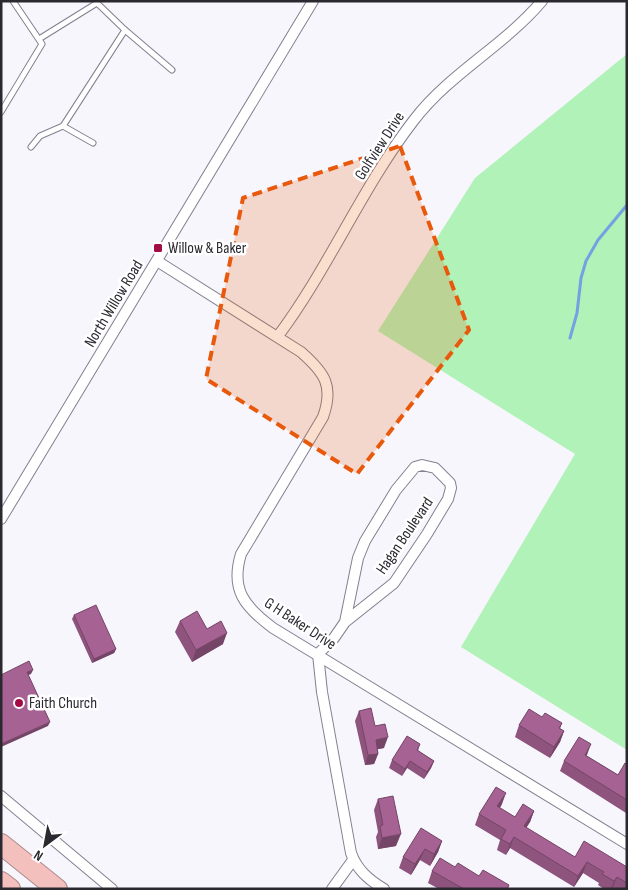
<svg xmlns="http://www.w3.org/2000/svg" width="628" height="890" viewBox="0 0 628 890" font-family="'Sofia Sans Condensed',sans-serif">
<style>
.green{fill:#b1f2b8}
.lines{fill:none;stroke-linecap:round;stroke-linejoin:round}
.stream{stroke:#74a1e1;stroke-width:3}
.service-casing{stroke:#838090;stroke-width:7}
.minor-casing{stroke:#838090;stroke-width:12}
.motorway-casing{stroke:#ad8b8c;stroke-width:22}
.service{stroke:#fff;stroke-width:5}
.minor{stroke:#fff;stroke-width:10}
.motorway{stroke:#f4c0be;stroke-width:20}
.wall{fill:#8e547e}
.shaded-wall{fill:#744566}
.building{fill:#a56292;stroke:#744566}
.marked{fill:#e8590c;fill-opacity:0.2;stroke:#e8590c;stroke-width:4;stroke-dasharray:10 6;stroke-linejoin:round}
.poi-dot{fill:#a30b47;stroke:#fff;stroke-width:2}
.labels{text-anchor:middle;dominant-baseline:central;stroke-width:5;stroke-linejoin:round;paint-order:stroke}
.street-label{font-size:16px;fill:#2a2930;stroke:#fff}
.poi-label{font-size:16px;fill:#2a2930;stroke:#fff;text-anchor:start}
</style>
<rect width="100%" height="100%" fill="#f7f6fd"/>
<polygon class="green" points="627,54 627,750 461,647 575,454 378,331 475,178"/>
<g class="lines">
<polyline class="stream" points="570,338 577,313 581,278 586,261 598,240 627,205"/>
<g class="service-casing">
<g id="service">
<polyline points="125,30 172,70"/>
<polyline points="1,112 42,44 13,1"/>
<polyline points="63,126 93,143"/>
<polyline points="31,147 40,136 63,126 125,30 97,3 39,39"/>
</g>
</g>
<g class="minor-casing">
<g id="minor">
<path d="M157,261L301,352C325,373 334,386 323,417L241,554C230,590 245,607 273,628L627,844"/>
<path d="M278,336C329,268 362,187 414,120C450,73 504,46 542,1"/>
<polyline points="1,519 313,1"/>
<path d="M345,622L394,583L427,534L448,499L451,488L450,483L435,468L422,465L415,467L396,490L365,541L358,558L345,622L334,638L318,654L322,692L351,853C357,870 369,880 384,889"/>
<polyline points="1,796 112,889"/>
<polyline points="332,889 353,860"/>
</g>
</g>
<g class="motorway-casing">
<g id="motorway">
<polyline points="1,844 57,889"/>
<polyline points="1,882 10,889"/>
</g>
</g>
<use href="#service" class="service"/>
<use href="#minor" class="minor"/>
<use href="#motorway" class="motorway"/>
</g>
<g class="wall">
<polygon points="74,615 116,649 114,653 92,663 72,619"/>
<polygon points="180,621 207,629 223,644 192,662 175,632"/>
<polygon points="359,711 375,726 384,748 378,749 378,754 374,764 365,765 355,721"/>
<polygon points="562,723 560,729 564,731 560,742 550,758 515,737 519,725"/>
<polygon points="420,744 418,751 434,761 431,768 424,779 407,768 402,776 389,768 392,760"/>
<polygon points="587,756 618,775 627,764 626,813 560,771 564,761"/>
<polygon points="378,799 396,846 378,849 376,837 378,832 374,810"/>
<polygon points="502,804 500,808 515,817 534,811 530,822 526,828 575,857 627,867 627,889 614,889 613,888 612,889 604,889 598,885 599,883 583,873 574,887 510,848 506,855 497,850 500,840 475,825 479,814"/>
<polygon points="442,841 438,852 430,866 420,860 411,875 399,868 403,857"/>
<polygon points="455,867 479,876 509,885 508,889 439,889 428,883 432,871"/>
</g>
<g class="shaded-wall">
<polygon points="227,633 223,644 192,662 196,650"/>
<polygon points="116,649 114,653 92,663 94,659"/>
<polygon points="33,670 31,674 26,676 27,672"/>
<polygon points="50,722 48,726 1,747 1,744"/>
<polygon points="564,731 560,742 550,758 554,747"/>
<polygon points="388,737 384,748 373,750 376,740"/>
<polygon points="591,744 587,755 581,765 585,755"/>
<polygon points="378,754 374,764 365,765 368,755"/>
<polygon points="410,761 407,768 402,776 405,769"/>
<polygon points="434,761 431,768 424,779 427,772"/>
<polygon points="506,793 502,804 493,818 497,806"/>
<polygon points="534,811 530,822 520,837 524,826"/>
<polygon points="401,834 396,846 378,849 382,838"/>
<polygon points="514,837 510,848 506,855 510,844"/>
<polygon points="442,841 438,852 430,866 434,854"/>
<polygon points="425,849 420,860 411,875 415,864"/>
<polygon points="587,862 583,873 574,887 578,876"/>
<polygon points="617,877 612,889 611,889 614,881"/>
</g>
<g class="building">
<polygon points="96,605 116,649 94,659 74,615"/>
<polygon points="197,611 207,629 221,621 227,633 196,650 180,621"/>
<polygon points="29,661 33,670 27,672 50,722 1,744 1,675"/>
<polygon points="371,708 375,726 385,724 388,737 376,740 378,754 368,755 359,711"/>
<polygon points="529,709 542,717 545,713 562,723 559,728 564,731 554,747 519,725"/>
<polygon points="407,736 420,744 417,750 434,761 427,772 410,761 405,769 392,760"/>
<polygon points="579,737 591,744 585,755 618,775 625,763 627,764 627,800 564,761"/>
<polygon points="496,787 506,793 497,806 515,817 523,804 534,811 524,826 575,857 584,841 627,867 627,883 617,877 614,881 602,874 604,872 587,862 578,876 514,837 510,844 501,839 506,830 479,814"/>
<polygon points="393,796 401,834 382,838 380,826 383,825 378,799"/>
<polygon points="421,828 442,841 434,854 425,849 415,864 403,857"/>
<polygon points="440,858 455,867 458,863 479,876 483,870 509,885 507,889 464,889 432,871"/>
</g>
<path class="marked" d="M400,146L469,330L357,474L206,379L243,198Z"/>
<g class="poi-dot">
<rect x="153" y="243" width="10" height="10" rx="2.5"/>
<circle cx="19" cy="703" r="5"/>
</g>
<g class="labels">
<g class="street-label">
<text transform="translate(380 146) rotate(-57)">Golfview Drive</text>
<text transform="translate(114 304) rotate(-59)">North Willow Road</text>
<text transform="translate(405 536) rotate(-56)">Hagan Boulevard</text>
<text transform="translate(300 624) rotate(33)">G H Baker Drive</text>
</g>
<g class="poi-label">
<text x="168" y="248">Willow &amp; Baker</text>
<text x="29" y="703">Faith Church</text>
</g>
</g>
<rect width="628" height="890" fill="none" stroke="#2a2930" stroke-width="5"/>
<g transform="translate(45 845) rotate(212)" stroke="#ffffff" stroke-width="4" paint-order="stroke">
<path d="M0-4L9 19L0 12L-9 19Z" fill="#2a2930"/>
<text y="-8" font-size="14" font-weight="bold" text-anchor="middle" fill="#2a2930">N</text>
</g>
</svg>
